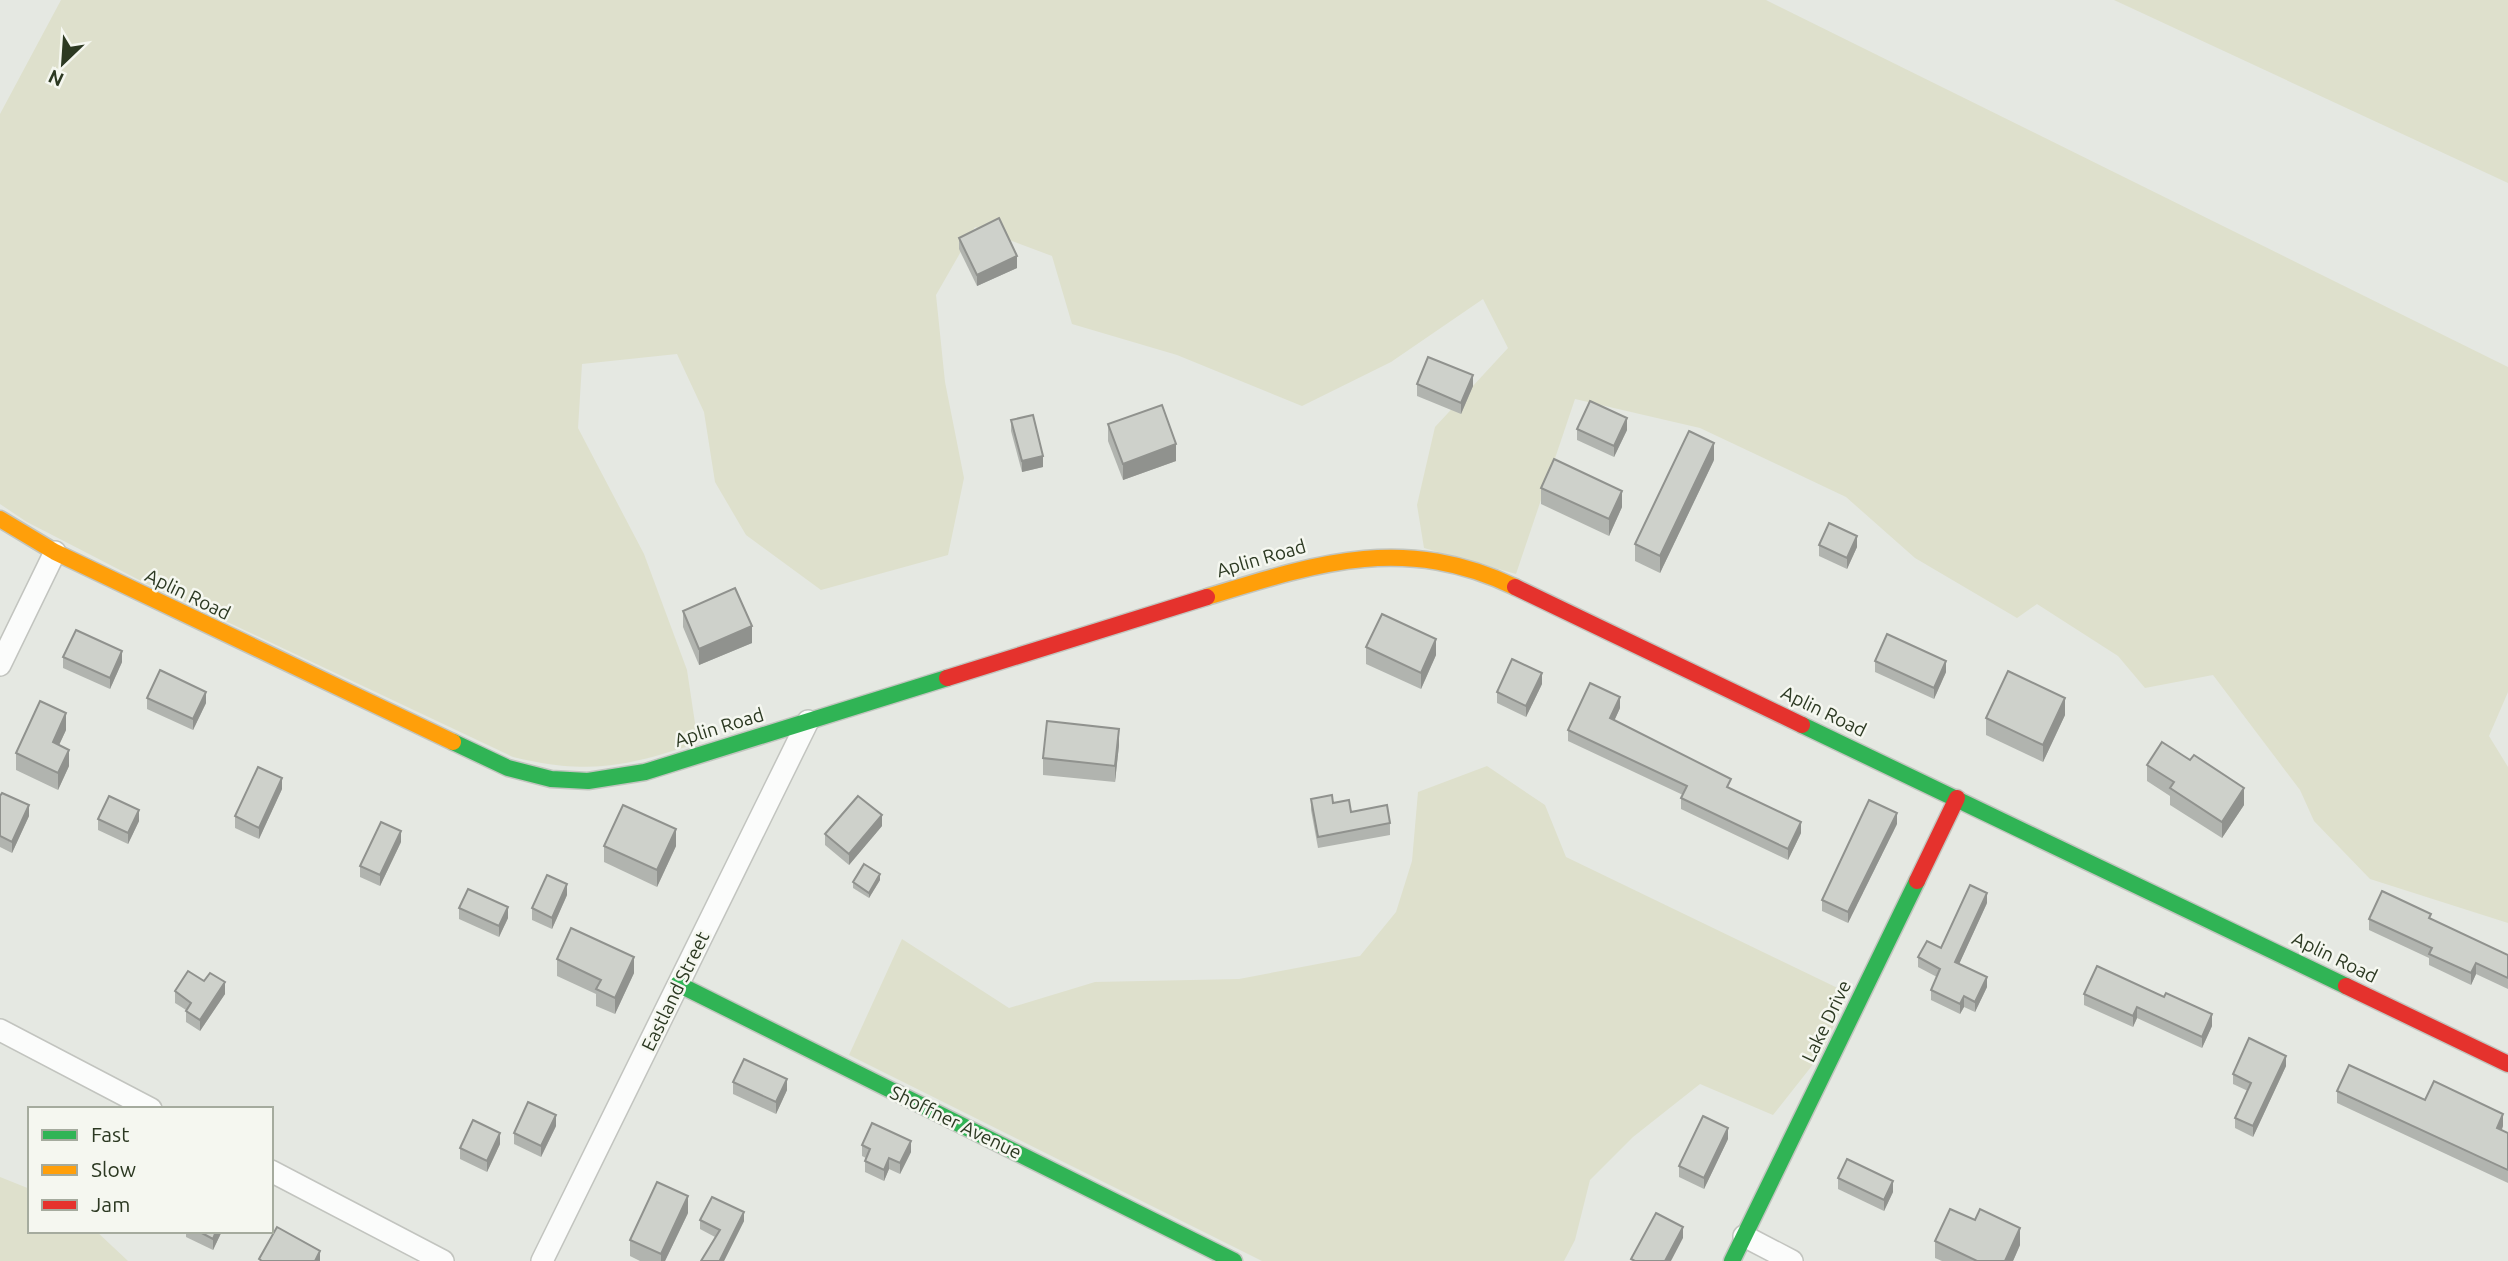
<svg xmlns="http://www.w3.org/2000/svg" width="2508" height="1261" viewBox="0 0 2508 1261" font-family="Ubuntu,sans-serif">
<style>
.green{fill:#dee0cc}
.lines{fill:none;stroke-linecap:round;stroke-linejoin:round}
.street-casing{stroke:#c2c4bf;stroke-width:24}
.fast-casing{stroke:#c2c5bf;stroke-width:19}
.slow-casing{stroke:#c2c5bf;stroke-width:19}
.jam-casing{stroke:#c2c5bf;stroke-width:19}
.street{stroke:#fbfcfb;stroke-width:21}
.fast{stroke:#30b455;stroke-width:16}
.slow{stroke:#ff9f0a;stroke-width:16}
.jam{stroke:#e5322d;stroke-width:16}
.wall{fill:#b1b4af}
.shaded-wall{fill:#90928e}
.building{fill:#ced1cb;stroke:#90928e;stroke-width:2}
.labels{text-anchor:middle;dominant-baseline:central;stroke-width:5;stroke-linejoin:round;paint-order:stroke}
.street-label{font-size:19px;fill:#2c3922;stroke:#f5f7f0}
</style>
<rect width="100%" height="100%" fill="#e5e8e2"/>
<g class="green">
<path d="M61,0H1766L2508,367V692L2489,736L2508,767V923L2370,879L2314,821L2300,790L2213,675L2145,688L2118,656L2037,604L2017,618L1915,558L1846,497L1700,428L1575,399L1516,574L1424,548L1417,505L1435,427L1508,348L1483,299L1391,362L1302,406L1177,355L1072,324L1052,256L975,227L936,295L945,382L964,478L948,555L821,590L746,535L715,482L704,412L677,354L582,364L578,428L644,554L687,670L698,743C624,767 589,775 513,757L147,584L27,522L0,504V114Z"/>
<polygon points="2114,0 2508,0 2508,183"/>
<polygon points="1487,766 1545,805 1566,857 1848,993 1822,1053 1773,1115 1700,1084 1633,1137 1590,1180 1575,1240 1564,1261 1262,1261 849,1055 902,939 1009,1008 1095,982 1239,979 1360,956 1396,912 1412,861 1418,792"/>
<polygon points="0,1177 30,1189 30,1231 96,1231 128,1261 0,1261"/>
</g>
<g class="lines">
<g class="street-casing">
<g id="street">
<polyline points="0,665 55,552"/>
<polyline points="0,1030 151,1109"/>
<polyline points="271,1171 443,1261"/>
<polyline points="1744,1236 1792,1261"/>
<polyline points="542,1261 808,721"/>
</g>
</g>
<g class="fast-casing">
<g id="fast">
<polyline points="1802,725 2346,986"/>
<polyline points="453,742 508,768 551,779 588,781 645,772 947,678"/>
<polyline points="678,984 1234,1261"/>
<polyline points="1732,1261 1917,881"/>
</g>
</g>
<g class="slow-casing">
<g id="slow">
<polyline points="0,519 55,552 453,742"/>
<path d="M1207,597C1317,563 1404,534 1515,587"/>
</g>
</g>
<g class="jam-casing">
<g id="jam">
<polyline points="1515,587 1802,725"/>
<polyline points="947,678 1207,597"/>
<polyline points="1917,881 1957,798"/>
<polyline points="2346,986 2508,1064"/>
</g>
</g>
<use href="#street" class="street"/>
<use href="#fast" class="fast"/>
<use href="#slow" class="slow"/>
<use href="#jam" class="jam"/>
</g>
<g class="wall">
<polygon points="959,238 1017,268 977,286 959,249"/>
<polygon points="1417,384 1473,386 1461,414 1417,396"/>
<polygon points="1011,420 1043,467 1022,472 1011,431"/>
<polygon points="1108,424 1176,461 1123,480 1108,441"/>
<polygon points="1577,429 1627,430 1614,457 1577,440"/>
<polygon points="1714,460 1660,573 1635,561 1635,544"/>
<polygon points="1541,488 1622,507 1609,536 1541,504"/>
<polygon points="1819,545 1857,547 1847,569 1819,556"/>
<polygon points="683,611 752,643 699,665 683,627"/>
<polygon points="1366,647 1436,655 1421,689 1366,664"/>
<polygon points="63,657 122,662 110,689 63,668"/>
<polygon points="1875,661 1946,672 1934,699 1875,672"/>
<polygon points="1542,684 1526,717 1497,703 1497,692"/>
<polygon points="147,698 206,703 193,730 147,709"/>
<polygon points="1620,708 1614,721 1731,789 1801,833 1788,860 1681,809 1681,798 1683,795 1568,741 1568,730"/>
<polygon points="2065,715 2043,762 1986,735 1986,718"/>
<polygon points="66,730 59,745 69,766 58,790 16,770 16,753"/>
<polygon points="1119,745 1115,782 1043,775 1043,758"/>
<polygon points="2147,765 2244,805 2222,838 2170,805 2170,796 2147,781"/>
<polygon points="282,789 259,839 235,828 235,816"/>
<polygon points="0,796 29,816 12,853 0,847"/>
<polygon points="1311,799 1333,803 1351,812 1390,823 1390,835 1318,848 1311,810"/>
<polygon points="98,819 139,821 128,844 98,830"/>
<polygon points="1897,824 1848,923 1822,911 1822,900"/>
<polygon points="882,826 849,865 825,845 825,834"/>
<polygon points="401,842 380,886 360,877 360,866"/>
<polygon points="604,846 676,846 657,887 604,862"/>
<polygon points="880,880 869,898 853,888 853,882"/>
<polygon points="567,895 552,929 532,920 532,908"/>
<polygon points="1987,903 1959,964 1987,987 1975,1012 1964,1007 1960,1014 1931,1000 1931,990 1937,977 1918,967 1918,957 1941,948"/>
<polygon points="459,908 508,918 499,937 459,919"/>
<polygon points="2369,919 2431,919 2508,955 2508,989 2476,974 2471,985 2429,965 2429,958 2369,930"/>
<polygon points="557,959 634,973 615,1014 596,1006 596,994 557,976"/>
<polygon points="204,981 225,994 200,1031 186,1022 186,1010 175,1003 175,991"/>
<polygon points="2084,994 2212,1026 2202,1048 2137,1018 2133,1027 2084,1005"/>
<polygon points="2286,1066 2253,1137 2235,1128 2235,1118 2248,1091 2233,1084 2233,1074"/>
<polygon points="733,1082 787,1090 776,1114 733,1094"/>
<polygon points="2337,1091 2425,1100 2503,1126 2502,1130 2508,1133 2508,1183 2337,1103"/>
<polygon points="556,1126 541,1157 514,1144 514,1133"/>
<polygon points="1728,1139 1704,1189 1679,1177 1679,1166"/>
<polygon points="500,1144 487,1172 460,1159 460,1148"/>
<polygon points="862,1145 911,1152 900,1174 889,1169 884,1181 865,1172 865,1161 866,1158 862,1156"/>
<polygon points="1838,1178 1893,1192 1884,1211 1838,1189"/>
<polygon points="688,1213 665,1261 640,1261 630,1256 630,1240"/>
<polygon points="700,1220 744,1221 724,1261 701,1261 715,1237 700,1229"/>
<polygon points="186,1231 222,1231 213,1250 186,1237"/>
<polygon points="1935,1241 2020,1245 2013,1261 1942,1261 1935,1258"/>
</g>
<g class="shaded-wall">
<polygon points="1017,256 1017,268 977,286 977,275"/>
<polygon points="1473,375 1473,386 1461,414 1461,403"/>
<polygon points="1627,418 1627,430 1614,457 1614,446"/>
<polygon points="1714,443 1714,460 1660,573 1660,556"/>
<polygon points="1176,444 1176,461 1123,480 1123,464"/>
<polygon points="1043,456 1043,467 1022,472 1022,461"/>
<polygon points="1622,491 1622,507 1609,536 1609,519"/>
<polygon points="1857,536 1857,547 1847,569 1847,558"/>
<polygon points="752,626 752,643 699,665 699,649"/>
<polygon points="1436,639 1436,655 1421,689 1421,673"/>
<polygon points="122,651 122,662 110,689 110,678"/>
<polygon points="1946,661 1946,672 1934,699 1934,688"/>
<polygon points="1542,673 1542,684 1526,717 1526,706"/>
<polygon points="206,692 206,703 193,730 193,719"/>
<polygon points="1620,697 1620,708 1610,730 1610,718"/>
<polygon points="2065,698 2065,715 2043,762 2043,745"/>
<polygon points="66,713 66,730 53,758 53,742"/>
<polygon points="1119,729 1119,745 1115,782 1115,766"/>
<polygon points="69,750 69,766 58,790 58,773"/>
<polygon points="282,778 282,789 259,839 259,828"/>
<polygon points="2244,788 2244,805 2222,838 2222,822"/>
<polygon points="29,805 29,816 12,853 12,842"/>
<polygon points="139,810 139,821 128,844 128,833"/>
<polygon points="1897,813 1897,824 1848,923 1848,912"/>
<polygon points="882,815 882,826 849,865 849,854"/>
<polygon points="1801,822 1801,833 1788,860 1788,849"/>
<polygon points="676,829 676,846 657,887 657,870"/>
<polygon points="401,831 401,842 380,886 380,875"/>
<polygon points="880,874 880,880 869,898 869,893"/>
<polygon points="567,884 567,895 552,929 552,918"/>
<polygon points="1987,893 1987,903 1955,973 1955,962"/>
<polygon points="508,907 508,918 499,937 499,926"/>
<polygon points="634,957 634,973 615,1014 615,998"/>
<polygon points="2476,963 2476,974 2471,985 2471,973"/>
<polygon points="1987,977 1987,987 1975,1012 1975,1002"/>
<polygon points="225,982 225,994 200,1031 200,1020"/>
<polygon points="1964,996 1964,1007 1960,1014 1960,1004"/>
<polygon points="2137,1007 2137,1018 2133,1027 2133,1016"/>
<polygon points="2212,1014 2212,1026 2202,1048 2202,1037"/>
<polygon points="2286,1056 2286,1066 2253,1137 2253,1126"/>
<polygon points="787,1079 787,1090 776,1114 776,1102"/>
<polygon points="2503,1114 2503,1126 2497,1140 2497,1128"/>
<polygon points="556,1115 556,1126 541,1157 541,1146"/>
<polygon points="1728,1128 1728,1139 1704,1189 1704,1178"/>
<polygon points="500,1133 500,1144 487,1172 487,1161"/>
<polygon points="911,1141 911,1152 900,1174 900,1163"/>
<polygon points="889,1158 889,1169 884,1181 884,1170"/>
<polygon points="1893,1181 1893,1192 1884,1211 1884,1200"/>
<polygon points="688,1196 688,1213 665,1261 661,1261 661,1254"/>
<polygon points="744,1212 744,1221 724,1261 720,1261"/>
<polygon points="1683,1227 1683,1238 1671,1261 1665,1261"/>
<polygon points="2020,1228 2020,1245 2013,1261 2005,1261"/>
<polygon points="216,1231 222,1231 213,1250 213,1239"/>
<polygon points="320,1251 320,1261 315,1261"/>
</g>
<g class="building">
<polygon points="999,218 1017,256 977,275 959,238"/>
<polygon points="1428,357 1473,375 1461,403 1417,384"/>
<polygon points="1590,401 1627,418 1614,446 1577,429"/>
<polygon points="1162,405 1176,444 1123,464 1108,424"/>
<polygon points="1033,415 1043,456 1022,461 1011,420"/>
<polygon points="1689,431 1714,443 1660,556 1635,544"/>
<polygon points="1554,459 1622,491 1609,519 1541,488"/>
<polygon points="1829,523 1857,536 1847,558 1819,545"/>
<polygon points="735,588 752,626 699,649 683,611"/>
<polygon points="1382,614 1436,639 1421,673 1366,647"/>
<polygon points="76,630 122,651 110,678 63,657"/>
<polygon points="1887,634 1946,661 1934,688 1875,661"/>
<polygon points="1512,659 1542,673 1526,706 1497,692"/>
<polygon points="160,670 206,692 193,719 147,698"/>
<polygon points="2008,671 2065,698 2043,745 1986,718"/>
<polygon points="1590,683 1620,697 1610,718 1731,779 1727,787 1801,822 1788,849 1681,798 1687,786 1568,730"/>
<polygon points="40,701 66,713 53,742 69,750 58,773 16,753"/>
<polygon points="1047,721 1119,729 1115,766 1043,758"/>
<polygon points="2162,742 2190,760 2194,755 2244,788 2222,822 2170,788 2174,782 2147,765"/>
<polygon points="258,767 282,778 259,828 235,816"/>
<polygon points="2,793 29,805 12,842 0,836 0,796"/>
<polygon points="1332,795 1333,803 1349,800 1351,812 1387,805 1390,823 1318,837 1311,799"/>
<polygon points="109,796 139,810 128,833 98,819"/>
<polygon points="858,796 882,815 849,854 825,834"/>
<polygon points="1869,800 1897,813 1848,912 1822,900"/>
<polygon points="623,805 676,829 657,870 604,846"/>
<polygon points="381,822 401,831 380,875 360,866"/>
<polygon points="864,864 880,874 869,893 853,882"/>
<polygon points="547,875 567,884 552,918 532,908"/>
<polygon points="1970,885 1987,893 1955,962 1987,977 1975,1002 1964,996 1960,1004 1931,990 1940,969 1918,957 1927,941 1941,948"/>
<polygon points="468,889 508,907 499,926 459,908"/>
<polygon points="2382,891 2431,914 2429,918 2508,955 2508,978 2476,963 2471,973 2429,954 2432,948 2369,919"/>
<polygon points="571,928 634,957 615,998 596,989 601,980 557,959"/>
<polygon points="2097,966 2164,997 2166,993 2212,1014 2202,1037 2137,1007 2133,1016 2084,994"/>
<polygon points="188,971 204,981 210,973 225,982 200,1020 186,1011 191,1003 175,991"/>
<polygon points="2249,1038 2286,1056 2253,1126 2235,1118 2251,1083 2233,1074"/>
<polygon points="744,1059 787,1079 776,1102 733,1082"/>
<polygon points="2349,1065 2425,1100 2434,1081 2503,1114 2497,1128 2508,1133 2508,1170 2337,1091"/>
<polygon points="528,1102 556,1115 541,1146 514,1133"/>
<polygon points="1703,1116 1728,1128 1704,1178 1679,1166"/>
<polygon points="473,1120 500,1133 487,1161 460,1148"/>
<polygon points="872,1123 911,1141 900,1163 889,1158 884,1170 865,1161 870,1149 862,1145"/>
<polygon points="1847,1159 1893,1181 1884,1200 1838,1178"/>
<polygon points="657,1182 688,1196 661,1254 630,1240"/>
<polygon points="712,1197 744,1212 720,1260 721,1261 701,1261 720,1230 700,1220"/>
<polygon points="1950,1209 1975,1220 1980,1209 2020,1228 2005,1261 1977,1261 1935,1241"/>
<polygon points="1656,1213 1683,1227 1665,1261 1635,1261 1631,1259"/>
<polygon points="277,1227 320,1251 315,1261 262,1261 259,1259"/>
<polygon points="198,1231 216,1231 213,1239"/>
</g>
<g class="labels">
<g class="street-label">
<text transform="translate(1261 558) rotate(-16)">Aplin Road</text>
<text transform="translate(188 594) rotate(26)">Aplin Road</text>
<text transform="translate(1824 711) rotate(26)">Aplin Road</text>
<text transform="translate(719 727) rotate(-17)">Aplin Road</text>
<text transform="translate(2335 957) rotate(26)">Aplin Road</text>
<text transform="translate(675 991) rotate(-64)">Eastland Street</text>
<text transform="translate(1826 1021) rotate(-64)">Lake Drive</text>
<text transform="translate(956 1122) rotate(26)">Shoffner Avenue</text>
</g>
</g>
<rect x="28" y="1107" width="245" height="126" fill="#f5f7f0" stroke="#a5ab9e" stroke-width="2"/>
<rect x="42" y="1130" width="35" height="10" fill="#30b455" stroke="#a5ab9e" stroke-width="2"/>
<text x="91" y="1142" font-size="21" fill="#2c3922">Fast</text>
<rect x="42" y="1165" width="35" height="10" fill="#ff9f0a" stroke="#a5ab9e" stroke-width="2"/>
<text x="91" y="1177" font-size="21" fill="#2c3922">Slow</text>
<rect x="42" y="1200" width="35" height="10" fill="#e5322d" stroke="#a5ab9e" stroke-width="2"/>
<text x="91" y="1212" font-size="21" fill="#2c3922">Jam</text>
<g transform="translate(63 63) rotate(205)" stroke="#f5f7f0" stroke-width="5" paint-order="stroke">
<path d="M0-5L12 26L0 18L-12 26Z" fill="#2c3922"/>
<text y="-10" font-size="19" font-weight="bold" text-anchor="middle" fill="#2c3922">N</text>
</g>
</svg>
